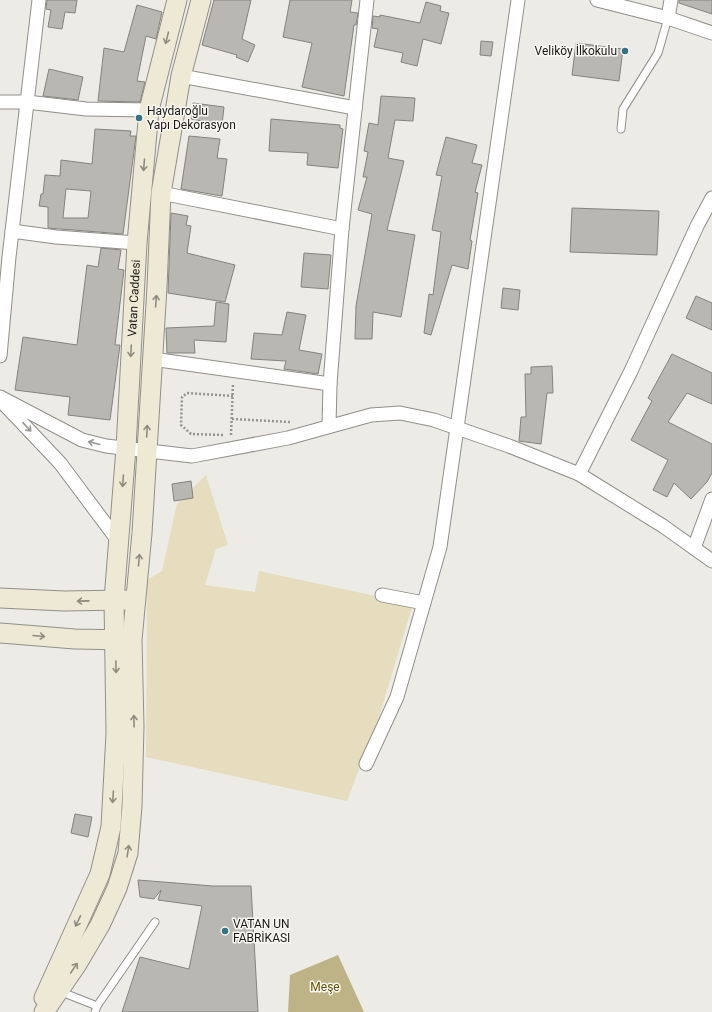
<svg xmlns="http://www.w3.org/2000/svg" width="712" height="1012" viewBox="0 0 712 1012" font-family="Roboto,sans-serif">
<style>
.green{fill:#e5ddbd}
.forest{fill:#beb386}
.building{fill:#b8b7b1;stroke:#84837e;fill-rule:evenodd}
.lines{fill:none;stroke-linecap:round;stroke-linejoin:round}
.service-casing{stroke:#908f8a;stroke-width:9}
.minor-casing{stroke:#908f8a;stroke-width:15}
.secondary-casing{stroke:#908f8a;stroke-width:21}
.path{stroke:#959490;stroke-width:2.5;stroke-dasharray:2 2;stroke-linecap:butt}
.service{stroke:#fff;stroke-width:7}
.minor{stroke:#fff;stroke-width:13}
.secondary{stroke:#eee9d4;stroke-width:19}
.oneway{stroke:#8f8c7f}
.oneway2{stroke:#989897}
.poi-dot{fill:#327386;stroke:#faf8f2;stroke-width:1.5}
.labels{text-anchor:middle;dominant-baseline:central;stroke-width:3;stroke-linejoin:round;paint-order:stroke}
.poi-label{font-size:12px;fill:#1b1a18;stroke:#faf8f2;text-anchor:start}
.street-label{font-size:12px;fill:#1b1a18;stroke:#faf8f2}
.park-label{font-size:12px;fill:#645301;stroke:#faf8f2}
</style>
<rect width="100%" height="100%" fill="#ecebe5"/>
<polygon class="green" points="206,475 228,545 216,549 205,585 255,592 259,571 413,604 379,717 347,801 146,757 147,580 162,571 177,504"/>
<polygon class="forest" points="338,955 364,1012 288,1012 290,975"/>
<g class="building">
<polygon points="47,0 77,0 75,13 65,12 62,29 48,27 51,10 46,9"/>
<polygon points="214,0 251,0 242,39 255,45 248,62 236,57 237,55 202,45"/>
<polygon points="290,0 352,0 350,12 358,13 356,25 354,25 344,96 302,87 312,43 283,37"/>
<polygon points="679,0 712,0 712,14 679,3"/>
<polygon points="426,2 441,6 440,11 449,13 441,44 423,39 417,66 401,62 403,53 374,47 378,29 372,28 373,16 380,17 380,15 420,23"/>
<polygon points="137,5 162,12 156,39 146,36 137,81 145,82 140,102 98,101 104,48 124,52"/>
<polygon points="481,41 493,42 491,56 480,55"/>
<polygon points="576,43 623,49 619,81 572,75"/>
<polygon points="49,69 83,77 78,100 43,96"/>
<polygon points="381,96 415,98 413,121 395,120 388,158 404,161 387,230 415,235 401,317 373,312 372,339 355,339 356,306 372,214 358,210 367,177 363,177 368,152 364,151 369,123 378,125"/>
<polygon points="193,103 224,107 222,125 191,119"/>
<polygon points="271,119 340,125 340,128 343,129 338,168 307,165 308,153 269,151"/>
<path d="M95,129L131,131L130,136H136L123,234L48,228V207L39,206L41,194H43L45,175L60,176L61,160L92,164ZM66,189L91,191L88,218H63Z"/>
<polygon points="189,136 220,139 217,158 227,159 222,196 181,189"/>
<polygon points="446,137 477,145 472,163 482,165 475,192 478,193 470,240 472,241 468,269 452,265 431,335 424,333 429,294 433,295 441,232 432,230 442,176 436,175"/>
<polygon points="572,208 659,211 657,255 570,252"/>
<polygon points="171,213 188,216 186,225 191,226 187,253 235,265 225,302 168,293"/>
<polygon points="101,248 121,250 118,269 124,270 115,345 120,345 110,420 68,415 70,397 15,390 23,337 77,345 87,265 98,267"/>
<polygon points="304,253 331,255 328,289 301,287"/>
<polygon points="503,288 520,290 518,310 501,308"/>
<polygon points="696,296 712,303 712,330 686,318"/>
<polygon points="216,302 229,304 226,342 194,340 195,353 167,353 166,328 214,326"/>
<polygon points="287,312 306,315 299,350 322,354 318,374 284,369 286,361 251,359 254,333 282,335"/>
<polygon points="672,354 712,373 712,404 687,393 668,422 712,444 712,473 707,482 691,499 674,483 667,497 653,490 668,460 631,440 652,401 648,398"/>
<polygon points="552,366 553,393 547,393 541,444 519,441 521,417 526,417 525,374 531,374 531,367"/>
<polygon points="191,481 193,498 174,501 172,484"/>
<polygon points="75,814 92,817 88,837 71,833"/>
<polygon points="138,880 213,886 251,886 258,1012 122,1012 140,957 189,969 202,906 158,900 161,890 154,899 140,897"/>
</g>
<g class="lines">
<g class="service-casing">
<g id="service">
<polyline points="621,129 623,109 658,53 668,18"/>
<polyline points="59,991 97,1006 95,1012"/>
<polyline points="97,1006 155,922"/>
</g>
</g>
<g class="minor-casing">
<g id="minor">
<polyline points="597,0 668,18 712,33"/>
<polyline points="668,18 671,0"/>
<polyline points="181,76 355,108"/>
<polyline points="0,102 27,102 86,109 149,110"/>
<polyline points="161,193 342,229"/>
<polyline points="12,231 56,237 137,243"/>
<polyline points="0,356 9,257 39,0"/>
<polyline points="152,359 330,384"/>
<polyline points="0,397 82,440 106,446 192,456 288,438 371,415 400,413 434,420 509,446 579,474 663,526 712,561"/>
<polyline points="5,405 60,463 119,542"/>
<polyline points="329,426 330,384 342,229 367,0"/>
<polyline points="579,474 631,371 697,226 712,198"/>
<polyline points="694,548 712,499"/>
<polyline points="382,595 424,603"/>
<polyline points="366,764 397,697 440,547 518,0"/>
</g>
</g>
<g class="secondary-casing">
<g id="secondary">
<polyline points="0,598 64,601 126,600"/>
<polyline points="0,633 75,639 128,640"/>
<path id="s1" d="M44,998L100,874L111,827L116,733L114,600L126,448L137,243L149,110L177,0"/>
<polyline points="44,1012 77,964 100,925 117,888 128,853 132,806 134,726 132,640 142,533 157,287 161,193 181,76 201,0"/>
</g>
</g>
<g class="path">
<polyline points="232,419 290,422"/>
<polyline points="223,435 191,434 181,425 182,397 187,393 233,396"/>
<polyline points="231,435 233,384"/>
</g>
<use href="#service" class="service"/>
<use href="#minor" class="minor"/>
<use href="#secondary" class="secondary"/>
</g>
<defs><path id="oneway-shaft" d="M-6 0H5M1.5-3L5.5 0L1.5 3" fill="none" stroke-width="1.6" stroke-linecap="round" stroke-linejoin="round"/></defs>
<g class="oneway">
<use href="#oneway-shaft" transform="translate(167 38) rotate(104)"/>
<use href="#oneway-shaft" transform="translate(144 165) rotate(95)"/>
<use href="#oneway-shaft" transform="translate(156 301) rotate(-86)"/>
<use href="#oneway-shaft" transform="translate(131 351) rotate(93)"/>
<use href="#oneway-shaft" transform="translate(147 431) rotate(-87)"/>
<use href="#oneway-shaft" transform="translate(123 481) rotate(94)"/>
<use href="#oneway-shaft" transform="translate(139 560) rotate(-85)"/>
<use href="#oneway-shaft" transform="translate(83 601) rotate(179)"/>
<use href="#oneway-shaft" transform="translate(39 636) rotate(5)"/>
<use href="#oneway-shaft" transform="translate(116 667) rotate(89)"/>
<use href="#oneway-shaft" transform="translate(134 721) rotate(-91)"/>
<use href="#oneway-shaft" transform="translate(113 797) rotate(94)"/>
<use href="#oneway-shaft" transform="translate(128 851) rotate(-81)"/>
<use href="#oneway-shaft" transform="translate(78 921) rotate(115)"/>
<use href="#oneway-shaft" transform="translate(74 968) rotate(-56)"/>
</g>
<g class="oneway2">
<use href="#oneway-shaft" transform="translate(27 427) rotate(47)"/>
<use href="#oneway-shaft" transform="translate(94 443) rotate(-166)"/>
</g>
<g class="poi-dot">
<circle cx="625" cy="51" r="4"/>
<circle cx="139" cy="118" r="4"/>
<circle cx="225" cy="931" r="4"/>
</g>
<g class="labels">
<g class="poi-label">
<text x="617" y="51" text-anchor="end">Veliköy İlkokulu</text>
<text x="147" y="111">Haydaroğlu<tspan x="147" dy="14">Yapı Dekorasyon</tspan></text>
<text x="233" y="924">VATAN UN<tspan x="233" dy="14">FABRİKASI</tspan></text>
</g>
<g class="street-label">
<text stroke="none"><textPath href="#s1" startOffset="714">Vatan Caddesi</textPath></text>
</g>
<g class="park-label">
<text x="325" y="987">Meşe</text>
</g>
</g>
</svg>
